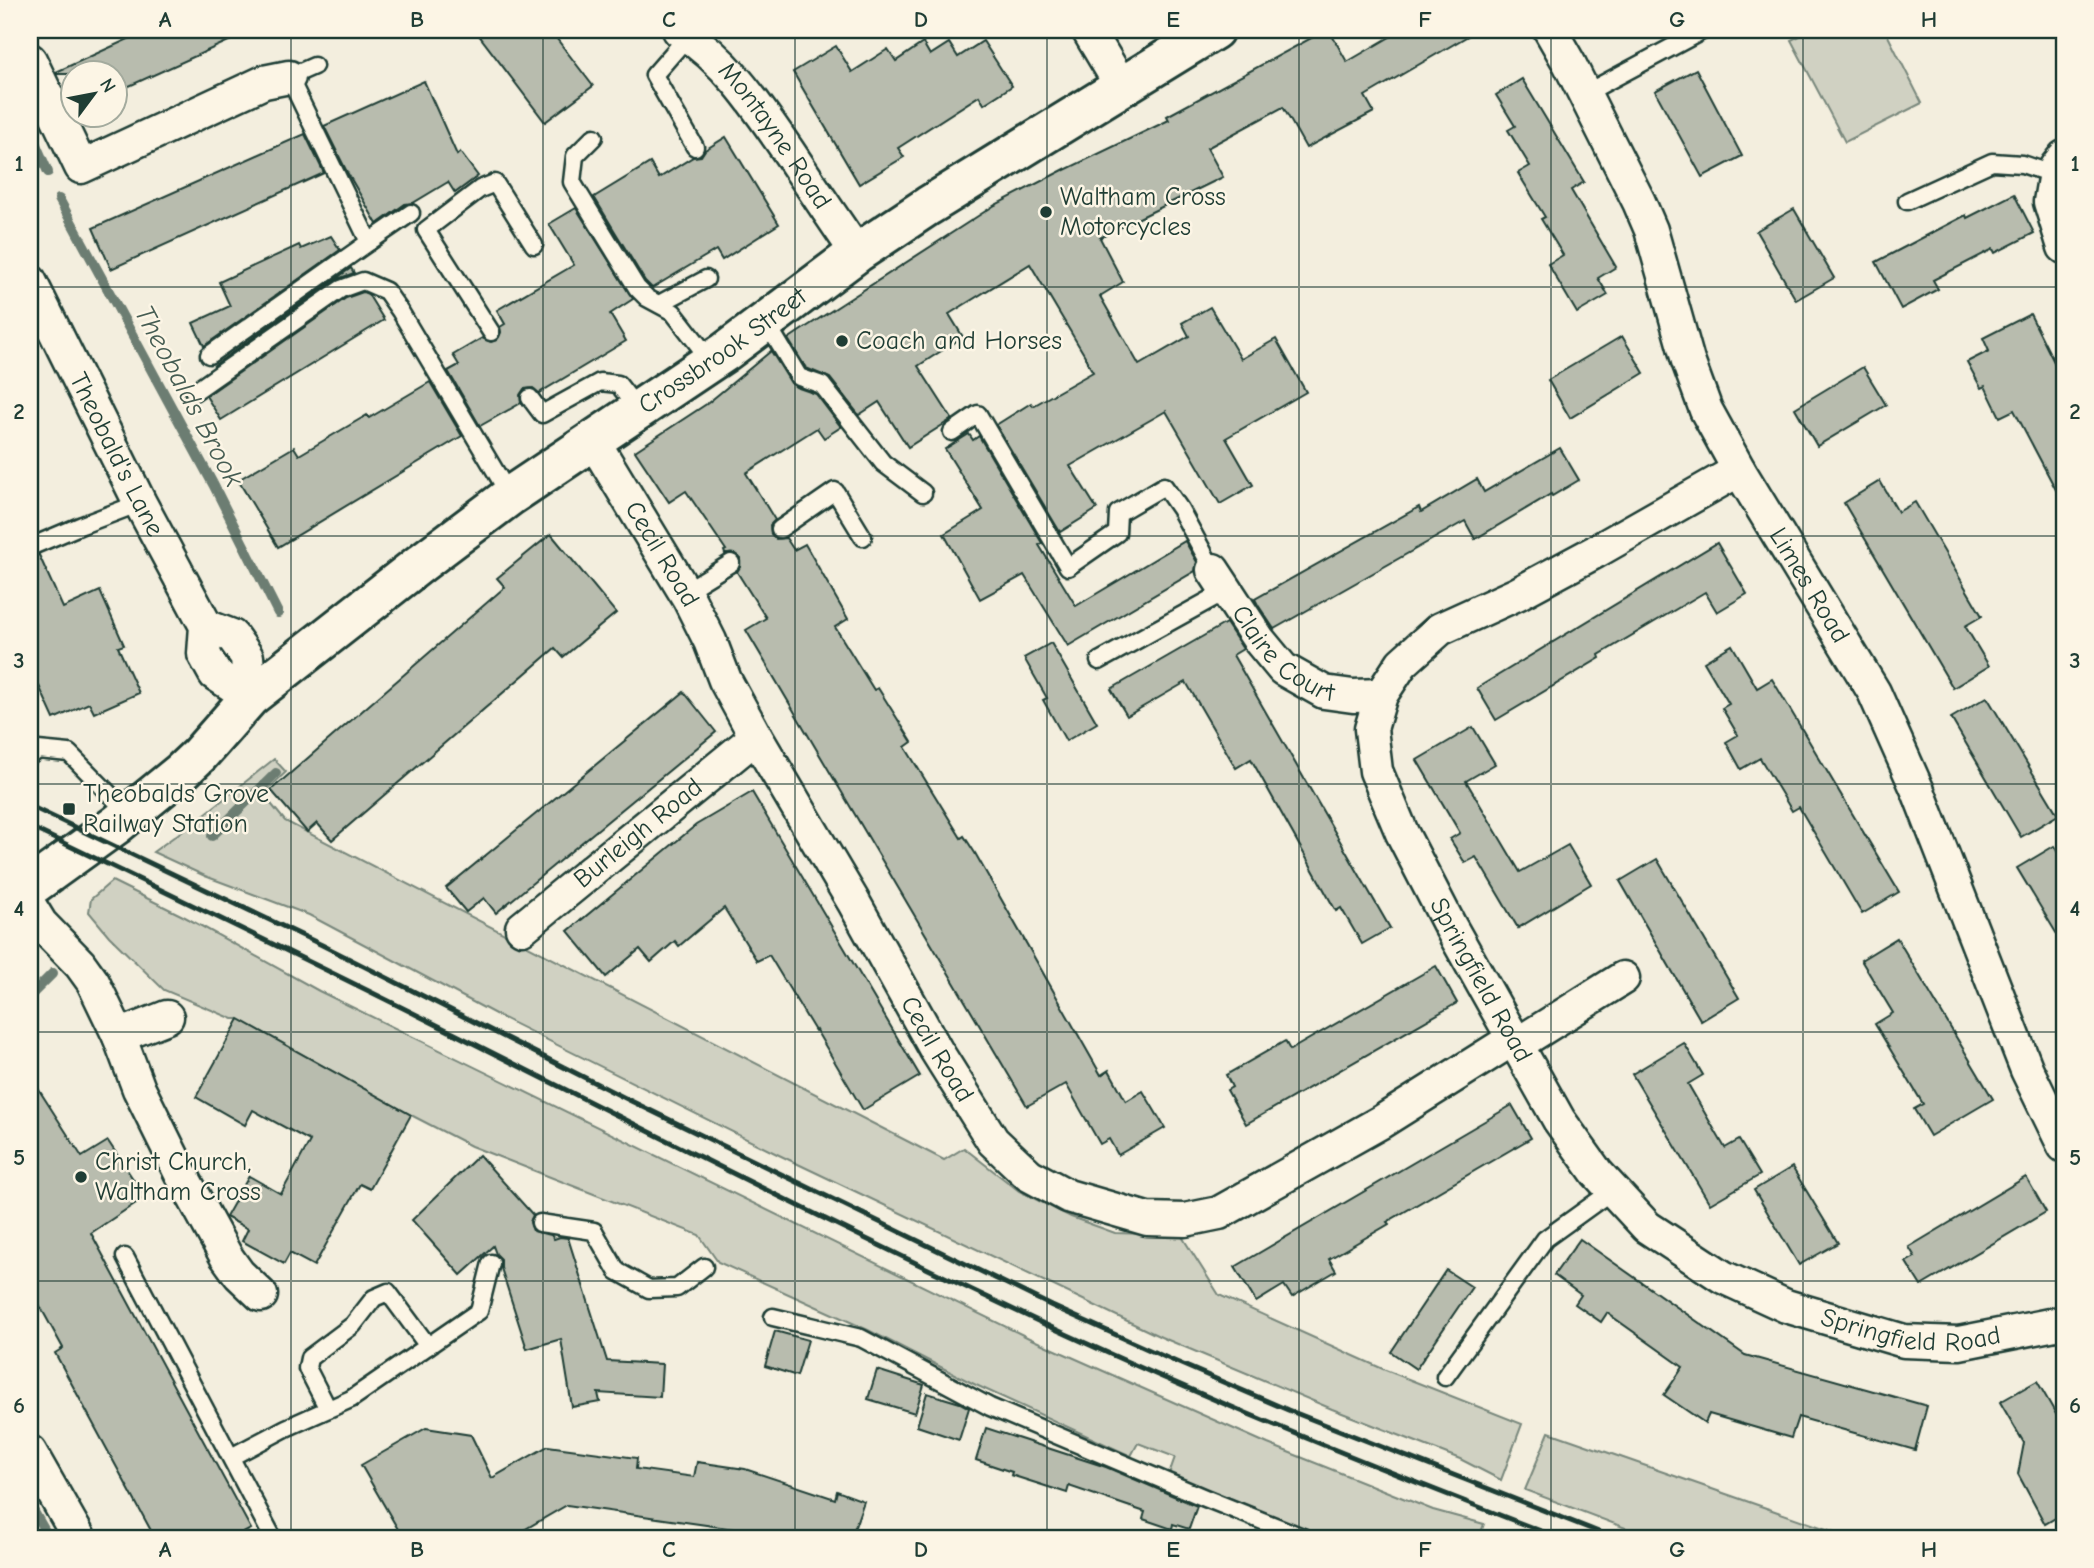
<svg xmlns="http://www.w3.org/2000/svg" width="2094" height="1568" viewBox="0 0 2094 1568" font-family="'Comic Neue',sans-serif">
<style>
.green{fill:#d0d1c2;stroke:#78877b;stroke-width:2}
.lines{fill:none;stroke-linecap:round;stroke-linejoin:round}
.stream{stroke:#6c7d72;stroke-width:10}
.building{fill:#b8bcae;stroke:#1f3d34;stroke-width:2}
.service-casing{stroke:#1f3d34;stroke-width:21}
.minor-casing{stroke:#1f3d34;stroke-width:37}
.secondary-casing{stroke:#1f3d34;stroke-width:44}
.service{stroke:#fcf5e5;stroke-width:16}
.minor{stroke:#fcf5e5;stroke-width:32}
.secondary{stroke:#fcf5e5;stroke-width:38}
.rail{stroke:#1f3d34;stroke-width:5}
.grid{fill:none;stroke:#1f3d34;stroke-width:2;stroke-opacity:0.55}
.poi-dot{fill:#1f3d34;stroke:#fcf5e5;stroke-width:2.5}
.labels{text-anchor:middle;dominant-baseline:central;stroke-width:5;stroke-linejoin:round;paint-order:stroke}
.street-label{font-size:26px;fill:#1f3d34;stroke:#fcf5e5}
.poi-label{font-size:26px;fill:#1f3d34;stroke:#fcf5e5;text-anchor:start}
.water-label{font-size:28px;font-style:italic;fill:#465d53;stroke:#fcf5e5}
.neatline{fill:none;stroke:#1f3d34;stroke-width:2.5}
.grid-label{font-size:23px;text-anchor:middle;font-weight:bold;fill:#1f3d34}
</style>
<rect width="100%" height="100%" fill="#f3eede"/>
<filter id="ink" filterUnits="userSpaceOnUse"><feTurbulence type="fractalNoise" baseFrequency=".0143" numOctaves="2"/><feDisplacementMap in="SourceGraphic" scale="14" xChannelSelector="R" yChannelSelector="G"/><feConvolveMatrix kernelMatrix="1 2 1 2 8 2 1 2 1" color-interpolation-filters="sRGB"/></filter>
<g filter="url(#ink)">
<g class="green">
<polygon points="1813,30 1885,30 1922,103 1845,142 1791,40"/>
<polygon points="274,759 286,772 263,794 285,821 944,1160 964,1148 1019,1191 1071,1217 1115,1233 1181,1235 1219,1295 1383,1369 1522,1424 1501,1480 1460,1459 1332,1409 1161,1337 779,1155 499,1016 309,915 205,876 153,852 200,818"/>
<polygon points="112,881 185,917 319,991 1029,1338 1268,1444 1433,1510 1484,1524 1479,1538 1328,1538 1169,1474 1175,1457 1138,1443 1131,1456 976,1385 868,1330 718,1262 699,1235 471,1146 411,1115 239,1019 233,1019 164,990 109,936 89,912 91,899"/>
<polygon points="1549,1432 1852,1538 1652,1538 1525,1490"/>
</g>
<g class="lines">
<g class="stream">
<polyline points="30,131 48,172"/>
<polyline points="59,199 213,484 278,613"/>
<polyline points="212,836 276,773"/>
<polyline points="30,996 53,973"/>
<polyline points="30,1505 49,1538"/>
</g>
</g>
<g class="building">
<polygon points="148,30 253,30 116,92 116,74 57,74 56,72"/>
<polygon points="475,30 550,30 593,86 545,122"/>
<polygon points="1326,30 1329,30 1347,62 1402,30 1478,30 1365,96 1374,112 1306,148 1283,107 1207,148 1223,177 1133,221 1100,238 1123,282 1100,296 1139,365 1189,336 1182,323 1210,307 1241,359 1276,339 1306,392 1226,438 1253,485 1220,504 1166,411 1070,466 1097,509 1060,532 996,425 1031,403 1033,406 1093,372 1087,362 1088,361 1030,264 949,314 963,337 918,366 952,419 908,447 879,402 859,415 830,378 806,368 788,339 800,331 995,205 1065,169 1065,170 1169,120 1167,116"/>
<polygon points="983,41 1012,86 984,104 979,96 898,148 904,157 859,184 793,72 836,46 852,72 888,49 896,61 923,43 930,55 949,43 958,57"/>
<polygon points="1696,69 1742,156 1702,177 1655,91"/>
<polygon points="1522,79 1584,182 1571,190 1616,267 1598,278 1608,295 1577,313 1548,264 1563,255 1541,219 1545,217 1518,173 1530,166 1508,130 1515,126 1496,95"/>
<polygon points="424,81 457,155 460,152 478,176 455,193 448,182 413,203 405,204 377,224 347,172 324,126"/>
<polygon points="305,134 324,173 111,269 93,228"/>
<polygon points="726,137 779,224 722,260 716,250 652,288 645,281 594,197 650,163 659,178 693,157 701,156 705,150"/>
<polygon points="2014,194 2034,233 1995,253 1993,249 1933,280 1938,289 1901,309 1876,262 1966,215 1967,218"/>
<polygon points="576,208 633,299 610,314 626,341 539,393 533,388 524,389 520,395 521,403 480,426 448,371 459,365 453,355 482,338 491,342 497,340 501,332 500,327 505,324 497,310 574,265 549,224"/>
<polygon points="1794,209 1834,278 1796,300 1756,231"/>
<polygon points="331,236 340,250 204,346 193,323 230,306 219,282 299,245 301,249"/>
<polygon points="351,268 354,273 335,280 213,366"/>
<polygon points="363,292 368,294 384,320 221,420 206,396 346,298"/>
<polygon points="2030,314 2064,382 2064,505 2014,410 2000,417 1985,386 1981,388 1967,362 1989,351 1983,338"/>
<polygon points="1622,336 1644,373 1570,418 1548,380"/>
<polygon points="771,351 791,383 796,387 816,394 841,427 824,438 817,428 746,473 775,520 770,525 771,534 776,539 786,538 794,550 805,544 848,619 835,627 874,690 878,688 912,742 905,747 961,838 964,836 975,853 1101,1075 1109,1070 1126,1101 1143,1091 1165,1128 1118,1155 1109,1139 1100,1144 1066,1084 1027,1106 746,630 766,618 737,572 740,567 740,558 735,554 725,554 724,551 726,550 686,491 669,502 635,451 708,403"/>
<polygon points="1863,367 1886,405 1817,446 1795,408"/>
<polygon points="430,382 462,436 278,547 238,480 294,447 299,455 367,415 369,418"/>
<polygon points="969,434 973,440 979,436 1042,543 1039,545 1076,606 1185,541 1197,562 1195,571 1068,646 1024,575 980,599 944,534 983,510 945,449"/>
<polygon points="1560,448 1579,480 1552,496 1551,494 1475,539 1465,521 1274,629 1258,605 1255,599 1419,507 1421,512 1477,479 1484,492"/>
<polygon points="1880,481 1898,512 1915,502 1982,616 1965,626 1989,666 1953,688 1844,503"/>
<polygon points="551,534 616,613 563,657 555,648 332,840 317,823 307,832 271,790 505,587 497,578"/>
<polygon points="1717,543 1747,594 1717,612 1705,592 1599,655 1600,658 1496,720 1477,688"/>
<polygon points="39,555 63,608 100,591 124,645 118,647 139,693 94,713 89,703 54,719 30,666 30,557"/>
<polygon points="1226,623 1243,649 1233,655 1390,928 1362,944 1341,908 1336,911 1251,759 1236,768 1186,682 1127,716 1111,689"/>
<polygon points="1051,643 1097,723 1066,741 1043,700 1047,698 1024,658"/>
<polygon points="1732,645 1757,688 1772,679 1899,892 1862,914 1799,807 1792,811 1760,758 1741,769 1726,742 1738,735 1722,708 1729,704 1704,662"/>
<polygon points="684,692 716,732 496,913 484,898 466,912 446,888"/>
<polygon points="1987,697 2058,815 2021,837 1951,718"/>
<polygon points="1473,727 1495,764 1466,781 1520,872 1568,845 1591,884 1518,928 1476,857 1465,863 1450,839 1460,833 1417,760"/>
<polygon points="752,792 920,1076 863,1110 816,1030 815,1031 769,955 757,961 724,908 679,946 675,941 651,962 640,949 606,977 568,931 696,825"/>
<polygon points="2054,846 2064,863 2064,946 2017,868"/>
<polygon points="1657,859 1739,998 1701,1021 1620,881"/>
<polygon points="1897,938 1993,1099 1930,1136 1914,1109 1923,1104 1875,1024 1893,1013 1861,960"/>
<polygon points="1436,966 1457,1003 1246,1124 1227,1090 1232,1087 1226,1075 1285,1041 1290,1050"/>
<polygon points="239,1019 411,1115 370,1189 360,1184 314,1266 290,1253 284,1264 242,1241 248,1229 226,1217 249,1176 281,1194 310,1141 253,1110 245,1125 196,1097"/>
<polygon points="1684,1043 1703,1075 1688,1084 1725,1148 1739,1140 1760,1175 1710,1204 1632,1074"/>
<polygon points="30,1076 82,1157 108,1141 145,1197 91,1233 251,1529 234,1538 155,1538 55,1353 63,1348 30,1288"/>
<polygon points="1512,1105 1531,1138 1387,1222 1389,1224 1329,1259 1336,1271 1292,1297 1284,1285 1256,1302 1235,1267"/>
<polygon points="479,1155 533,1215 530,1222 533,1231 551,1235 554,1239 560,1237 568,1238 607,1361 662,1364 660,1397 598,1393 600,1402 572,1407 561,1339 527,1349 501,1268 501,1259 496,1254 493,1246 461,1275 412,1220"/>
<polygon points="1792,1167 1838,1243 1799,1265 1754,1190"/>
<polygon points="2026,1177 2046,1212 1921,1286 1906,1262 1915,1257 1909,1247"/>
<polygon points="1580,1239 1745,1355 1927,1406 1915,1450 1798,1417 1791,1438 1709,1414 1705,1423 1664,1395 1683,1367 1607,1313 1601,1322 1575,1304 1581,1295 1554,1275"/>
<polygon points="1446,1270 1472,1287 1416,1369 1391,1352"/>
<polygon points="775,1331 808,1340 797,1376 765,1366"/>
<polygon points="877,1370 924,1385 915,1413 868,1399"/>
<polygon points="2037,1381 2064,1428 2064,1513 2045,1524 2018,1474 2024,1443 2000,1402"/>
<polygon points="927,1393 960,1403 969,1408 959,1440 917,1426"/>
<polygon points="426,1428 471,1435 492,1478 548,1446 637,1458 636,1469 694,1477 697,1462 745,1469 835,1499 837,1491 864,1501 851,1538 762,1538 734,1529 567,1505 510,1538 403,1538 361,1465"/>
<polygon points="986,1428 1106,1467 1197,1506 1189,1529 1173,1524 1172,1529 1143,1519 1145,1512 1069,1486 1067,1493 1011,1475 1012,1472 976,1460"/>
</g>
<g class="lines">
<g class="service-casing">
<g id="service">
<polyline points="688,36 654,75 695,147"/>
<polyline points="1584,94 1704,30"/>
<polyline points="594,137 575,156 572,182 637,288 647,298 673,312 711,361"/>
<polyline points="1907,201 1992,162 2022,164 2055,175"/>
<polyline points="369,242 411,213"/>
<polyline points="659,304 706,279"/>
<polyline points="766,322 799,377 822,385 883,463 923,493"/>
<polyline points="491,332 426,230 480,189 495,183 534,245"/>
<polyline points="209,355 369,242 289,77 314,66"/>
<polyline points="194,392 341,289 363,281 386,291 400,311 510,496"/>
<polyline points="530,398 542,414 600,382 618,384 639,411"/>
<polyline points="952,432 978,414 1068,567 1117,533 1118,513 1164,486 1180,509 1213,570"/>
<polyline points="780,529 835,491 863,537"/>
<polyline points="30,547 82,525 140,503"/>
<polyline points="684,592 731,563"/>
<polyline points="1099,661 1226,591"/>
<polyline points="30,756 38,750 69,753 129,814"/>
<polyline points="540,1223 594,1231 617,1271 649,1289 677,1288 704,1267"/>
<polyline points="125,1257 273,1538"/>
<polyline points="773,1317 861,1338 990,1407 1205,1498 1305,1538"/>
<polyline points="1445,1377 1545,1239 1613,1190"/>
<polyline points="328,1409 307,1368 309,1358 353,1325 374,1298 388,1292 428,1346"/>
<polyline points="231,1457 286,1428 351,1399 479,1311 491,1263"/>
</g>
</g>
<g class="minor-casing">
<g id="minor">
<path id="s1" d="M679,30C729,62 757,106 790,154C812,187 834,220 857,253"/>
<polyline points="1088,30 1122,87"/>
<path id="s2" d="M1550,30L1569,63L1639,202L1651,230L1688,361L1706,410L1739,470L1874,692L1918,791L2027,1070L2064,1146"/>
<polyline points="30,60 81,167 264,82 289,77"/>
<polyline points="2064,157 2056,167 2050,202 2064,247"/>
<path id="s3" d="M30,281L140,503L206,626L204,654L215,674L250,697"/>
<path id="s4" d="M594,442L689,599L710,641L725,680L756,737L853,901L936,1050L993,1141L1029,1175L1068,1196L1147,1219L1185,1220L1219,1213L1381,1122L1513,1039"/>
<path id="s5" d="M1739,470L1595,552L1517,594L1440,629L1402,663L1381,695L1371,729L1376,771L1402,833L1450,926L1559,1120L1597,1173L1647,1227L1723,1277L1786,1306L1904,1341L1959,1343L2060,1323"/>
<path id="s6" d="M1213,570L1259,640L1283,669L1324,692L1353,696L1381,695"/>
<polyline points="206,626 232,636 247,657 250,697"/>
<polyline points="30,906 41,924 80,964 93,982 119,1036 139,1089 180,1172 226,1256 239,1274 261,1295"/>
<path id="s7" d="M522,928L756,737"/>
<polyline points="119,1036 167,1017"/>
<polyline points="1516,1045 1623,978"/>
<polyline points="30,1452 79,1538"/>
</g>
</g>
<g class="secondary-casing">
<g id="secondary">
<path id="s8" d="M30,887L116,825L181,772L199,755L250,697L421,563L510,496L725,352L857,253L928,206L1214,30"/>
</g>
</g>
<use href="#service" class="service"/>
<use href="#minor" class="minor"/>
<use href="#secondary" class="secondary"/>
<g class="rail">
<polyline points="30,806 322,945 629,1100 1052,1306 1174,1361 1288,1410 1614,1538"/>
<path d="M30,827C170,894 310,961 449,1031C646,1130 843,1230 1042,1323C1212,1402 1385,1471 1559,1538"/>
</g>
</g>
</g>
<path class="grid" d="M291,30V1538M543,30V1538M795,30V1538M1047,30V1538M1299,30V1538M1551,30V1538M1803,30V1538M30,287H2064M30,536H2064M30,784H2064M30,1032H2064M30,1281H2064"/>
<g class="poi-dot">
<circle cx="1046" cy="212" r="7"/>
<circle cx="842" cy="341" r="7"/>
<rect x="62" y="802" width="14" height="14" rx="3.5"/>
<circle cx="81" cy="1177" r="7"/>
</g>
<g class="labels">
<g class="street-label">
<text stroke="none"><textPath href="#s1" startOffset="144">Montayne Road</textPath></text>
<text stroke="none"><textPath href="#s8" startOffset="878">Crossbrook Street</textPath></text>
<text stroke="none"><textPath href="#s3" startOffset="194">Theobald's Lane</textPath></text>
<text stroke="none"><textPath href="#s4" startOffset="131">Cecil Road</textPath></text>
<text stroke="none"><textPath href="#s2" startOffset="616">Limes Road</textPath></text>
<text stroke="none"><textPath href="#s6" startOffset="112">Claire Court</textPath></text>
<text stroke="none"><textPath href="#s7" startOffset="150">Burleigh Road</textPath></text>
<text stroke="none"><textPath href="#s5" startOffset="740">Springfield Road</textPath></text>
<text stroke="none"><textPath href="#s4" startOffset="698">Cecil Road</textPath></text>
<text stroke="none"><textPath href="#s5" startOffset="1328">Springfield Road</textPath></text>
</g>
<g class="poi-label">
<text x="1060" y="197">Waltham Cross<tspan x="1060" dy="30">Motorcycles</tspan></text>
<text x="856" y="341">Coach and Horses</text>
<text x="83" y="794">Theobalds Grove<tspan x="83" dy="30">Railway Station</tspan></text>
<text x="95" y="1162">Christ Church,<tspan x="95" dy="30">Waltham Cross</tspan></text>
</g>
<g class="water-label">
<text transform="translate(189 396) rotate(62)">Theobalds Brook</text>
</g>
</g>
<rect width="2094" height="1568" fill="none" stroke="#fcf5e5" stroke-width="77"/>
<g transform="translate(94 94) rotate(58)"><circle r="33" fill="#fcf5e5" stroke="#a4ab9e" stroke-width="2"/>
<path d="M0-5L12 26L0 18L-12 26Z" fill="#1f3d34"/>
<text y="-10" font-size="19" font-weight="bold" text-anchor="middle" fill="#1f3d34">N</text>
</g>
<rect x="38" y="38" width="2018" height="1492" class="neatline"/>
<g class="grid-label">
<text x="165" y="27">A</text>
<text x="417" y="27">B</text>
<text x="669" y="27">C</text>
<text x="921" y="27">D</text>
<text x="1173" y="27">E</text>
<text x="1425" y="27">F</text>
<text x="1677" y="27">G</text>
<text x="1929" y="27">H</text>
<text x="19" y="171">1</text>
<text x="2075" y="171">1</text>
<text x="19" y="419">2</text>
<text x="2075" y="419">2</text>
<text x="19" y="668">3</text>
<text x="2075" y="668">3</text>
<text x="19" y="916">4</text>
<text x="2075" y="916">4</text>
<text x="19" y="1165">5</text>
<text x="2075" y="1165">5</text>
<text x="19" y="1413">6</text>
<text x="2075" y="1413">6</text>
<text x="165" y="1557">A</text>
<text x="417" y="1557">B</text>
<text x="669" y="1557">C</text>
<text x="921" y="1557">D</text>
<text x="1173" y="1557">E</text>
<text x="1425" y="1557">F</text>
<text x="1677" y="1557">G</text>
<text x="1929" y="1557">H</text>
</g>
</svg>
